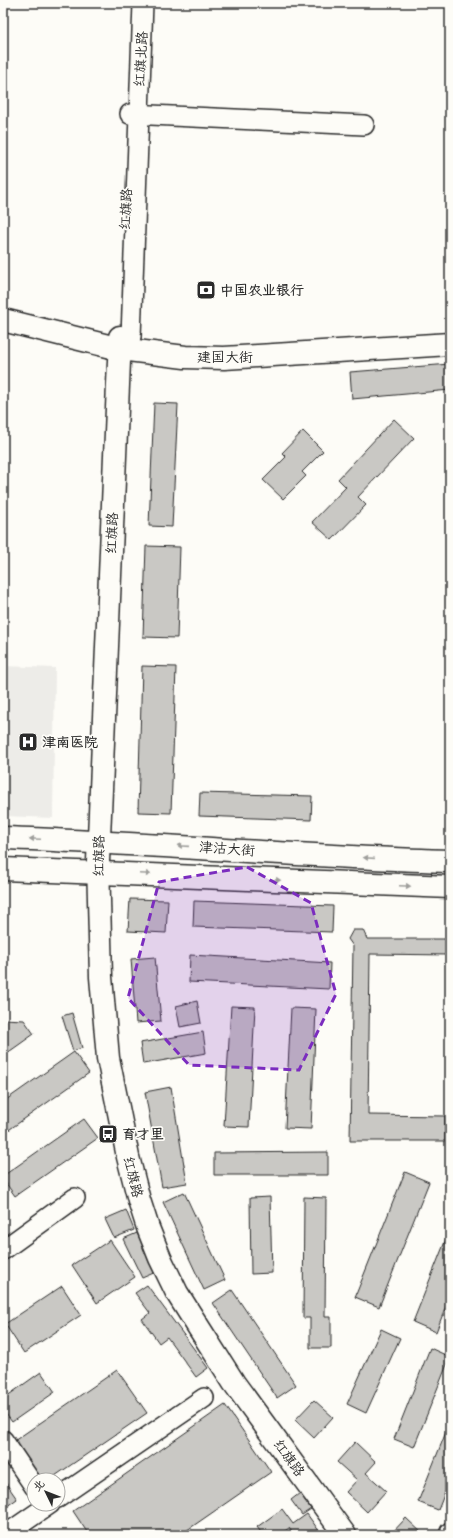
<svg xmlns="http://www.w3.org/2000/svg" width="453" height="1538" viewBox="0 0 453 1538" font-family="Itim,'LXGW WenKai TC',sans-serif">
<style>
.built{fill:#edece8}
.building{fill:#c9c8c4;stroke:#2b2b2b}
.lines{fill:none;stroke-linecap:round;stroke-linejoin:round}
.minor-casing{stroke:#2b2b2b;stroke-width:22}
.major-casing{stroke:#2b2b2b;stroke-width:25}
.minor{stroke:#fdfcf7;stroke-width:19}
.major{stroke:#fdfcf7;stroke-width:22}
.oneway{fill:#9e9e9b}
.marked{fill:#7b2cbf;fill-opacity:0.2;stroke:#7b2cbf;stroke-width:3;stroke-dasharray:8 5;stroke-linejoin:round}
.labels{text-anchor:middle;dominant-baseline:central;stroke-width:3.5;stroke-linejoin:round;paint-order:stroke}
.street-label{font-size:14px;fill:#2b2b2b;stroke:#fdfcf7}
.poi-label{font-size:14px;font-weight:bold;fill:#2b2b2b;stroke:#fdfcf7;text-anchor:start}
</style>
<rect width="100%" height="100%" fill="#fdfcf7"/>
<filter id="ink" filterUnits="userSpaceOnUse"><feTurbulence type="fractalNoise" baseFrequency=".025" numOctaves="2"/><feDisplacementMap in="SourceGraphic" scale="8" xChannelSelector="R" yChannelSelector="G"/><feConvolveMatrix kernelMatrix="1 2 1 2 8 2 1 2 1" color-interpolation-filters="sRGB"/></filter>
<g filter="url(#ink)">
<polygon class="built" points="3,666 55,668 53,818 3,816"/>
<g class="building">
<polygon points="450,364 450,390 352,399 350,372"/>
<polygon points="154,403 178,404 172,527 149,526"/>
<polygon points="394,419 414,438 358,497 366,505 332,540 312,522 346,487 338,479"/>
<polygon points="303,431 323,451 302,472 306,476 283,499 263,480 286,457 282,453"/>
<polygon points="146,546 180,547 177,638 143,637"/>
<polygon points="142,666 176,667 171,813 138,812"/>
<polygon points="200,793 312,796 311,820 199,816"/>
<polygon points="130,899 168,900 166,933 128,931"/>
<polygon points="194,901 333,906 332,932 193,927"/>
<polygon points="353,930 363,930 367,939 450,939 450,955 370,954 368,1115 445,1116 445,1141 350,1141 353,946 348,939"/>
<polygon points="190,955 330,963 329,989 189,982"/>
<polygon points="155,957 161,1021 136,1023 131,959"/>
<polygon points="197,1001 201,1023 180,1027 176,1006"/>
<polygon points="231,1006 255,1007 249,1127 224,1126"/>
<polygon points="291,1008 316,1009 311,1129 285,1128"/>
<polygon points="72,1013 82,1048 73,1051 62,1016"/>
<polygon points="3,1019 24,1020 34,1034 3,1056"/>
<polygon points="203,1032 206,1053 143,1064 140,1043"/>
<polygon points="74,1052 89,1073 3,1134 3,1102"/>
<polygon points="171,1087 187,1183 162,1187 145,1092"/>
<polygon points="84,1119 98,1138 15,1196 3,1179 3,1176"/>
<polygon points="328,1152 328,1175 214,1175 214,1153"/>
<polygon points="405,1172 429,1182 379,1307 355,1297"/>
<polygon points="184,1192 225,1280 204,1290 163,1202"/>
<polygon points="270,1197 272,1273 251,1274 250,1198"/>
<polygon points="304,1197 326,1198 325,1317 331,1317 331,1348 310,1348 310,1318 303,1318"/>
<polygon points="126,1210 134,1230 114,1238 105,1219"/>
<polygon points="450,1229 450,1296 436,1332 413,1322"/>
<polygon points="137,1233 156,1272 142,1278 123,1239"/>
<polygon points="110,1240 135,1277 97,1303 72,1265"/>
<polygon points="147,1285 208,1368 196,1377 167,1337 159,1343 142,1319 150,1313 135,1293"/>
<polygon points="62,1286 81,1315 24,1353 5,1324"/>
<polygon points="232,1290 296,1385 277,1398 213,1303"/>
<polygon points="381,1329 400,1338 366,1413 347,1404"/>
<polygon points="430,1348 450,1357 414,1447 394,1439"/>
<polygon points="117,1370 147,1413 49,1480 41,1480 14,1441"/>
<polygon points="41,1372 55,1392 12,1422 3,1410 3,1399"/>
<polygon points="314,1400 333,1417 314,1438 295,1420"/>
<polygon points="225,1405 271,1472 180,1535 89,1535 73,1511"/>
<polygon points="450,1422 450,1480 438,1510 418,1502"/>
<polygon points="355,1442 376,1462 366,1473 386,1491 367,1512 346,1492 357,1480 337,1462"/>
<polygon points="3,1479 17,1499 3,1509"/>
<polygon points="300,1493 311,1509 302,1515 291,1500"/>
<polygon points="282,1509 293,1524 307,1514 322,1535 294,1535 289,1528 279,1535 263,1535 257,1527"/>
<polygon points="406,1518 424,1535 390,1535"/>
</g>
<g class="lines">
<g class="minor-casing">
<g id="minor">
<polyline points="130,114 364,125"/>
<polyline points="131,337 143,3"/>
<polyline points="3,1250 75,1198"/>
<polyline points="3,1440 34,1486"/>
<polyline points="58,1498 204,1398"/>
<polyline points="5,1535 50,1504"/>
<polyline points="449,1535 450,1532"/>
</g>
</g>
<g class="major-casing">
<g id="major">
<polyline points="3,320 120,349 185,357 224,358 450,344"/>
<polyline points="120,337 98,861 101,977 108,1058 128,1157 139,1200 148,1228 160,1258 177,1293 199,1328 234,1383 345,1535"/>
<path d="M3,838C152,843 301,857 450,861"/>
<polyline points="3,869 450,887"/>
</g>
</g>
<use href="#minor" class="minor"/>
<use href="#major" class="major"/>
</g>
<defs><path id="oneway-solid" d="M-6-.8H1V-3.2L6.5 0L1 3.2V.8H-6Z"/></defs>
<g class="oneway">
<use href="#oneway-solid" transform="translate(35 839) rotate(-178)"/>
<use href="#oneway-solid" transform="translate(183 846) rotate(-176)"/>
<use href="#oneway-solid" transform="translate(369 858) rotate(-176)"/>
<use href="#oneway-solid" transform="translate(145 874) rotate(3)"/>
<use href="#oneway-solid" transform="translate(275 880) rotate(3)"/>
<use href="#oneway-solid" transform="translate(405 886) rotate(2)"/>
</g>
</g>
<path class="marked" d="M247,867L311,903L336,994L299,1070L189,1065L128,998L159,882Z"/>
<defs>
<g id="bank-square" transform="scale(1)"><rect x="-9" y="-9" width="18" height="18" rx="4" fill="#2b2b2b" stroke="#fdfcf7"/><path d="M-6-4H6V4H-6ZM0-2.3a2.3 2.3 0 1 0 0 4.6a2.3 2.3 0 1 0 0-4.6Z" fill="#fff"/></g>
<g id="hospital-square" transform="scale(1)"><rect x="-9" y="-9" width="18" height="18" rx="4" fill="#2b2b2b" stroke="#fdfcf7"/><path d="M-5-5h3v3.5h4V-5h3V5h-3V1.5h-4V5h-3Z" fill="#fff"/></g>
<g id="bus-square" transform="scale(1)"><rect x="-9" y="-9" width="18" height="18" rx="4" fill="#2b2b2b" stroke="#fdfcf7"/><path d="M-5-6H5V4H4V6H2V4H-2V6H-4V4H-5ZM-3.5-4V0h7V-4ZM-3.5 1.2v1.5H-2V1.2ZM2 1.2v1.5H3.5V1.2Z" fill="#fff"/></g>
</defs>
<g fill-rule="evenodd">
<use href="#bank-square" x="206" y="290"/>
<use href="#hospital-square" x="28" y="742"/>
<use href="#bus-square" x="108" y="1134"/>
</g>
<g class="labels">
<g class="street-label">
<text transform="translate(141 59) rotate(-87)">红旗北路</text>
<text transform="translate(126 209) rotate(-87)">红旗路</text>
<text x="225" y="357">建国大街</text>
<text transform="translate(112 533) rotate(-88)">红旗路</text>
<text transform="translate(227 849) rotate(4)">津沽大街</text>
<text transform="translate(99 856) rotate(-89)">红旗路</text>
<text transform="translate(133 1177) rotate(76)">红旗路</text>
<text transform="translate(289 1458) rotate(54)">红旗路</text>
</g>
<g class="poi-label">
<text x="220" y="290">中国农业银行</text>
<text x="42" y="742">津南医院</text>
<text x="122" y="1134">育才里</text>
</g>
</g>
<rect width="453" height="1538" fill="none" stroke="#fdfcf7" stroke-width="16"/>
<rect x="8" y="8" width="437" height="1522" fill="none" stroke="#2b2b2b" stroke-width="1.5" filter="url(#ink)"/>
<g transform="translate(46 1492) rotate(313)"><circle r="19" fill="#fdfcf7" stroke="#a9a8a5"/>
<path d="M0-3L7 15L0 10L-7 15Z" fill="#2b2b2b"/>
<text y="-6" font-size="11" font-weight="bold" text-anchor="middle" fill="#2b2b2b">北</text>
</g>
</svg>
